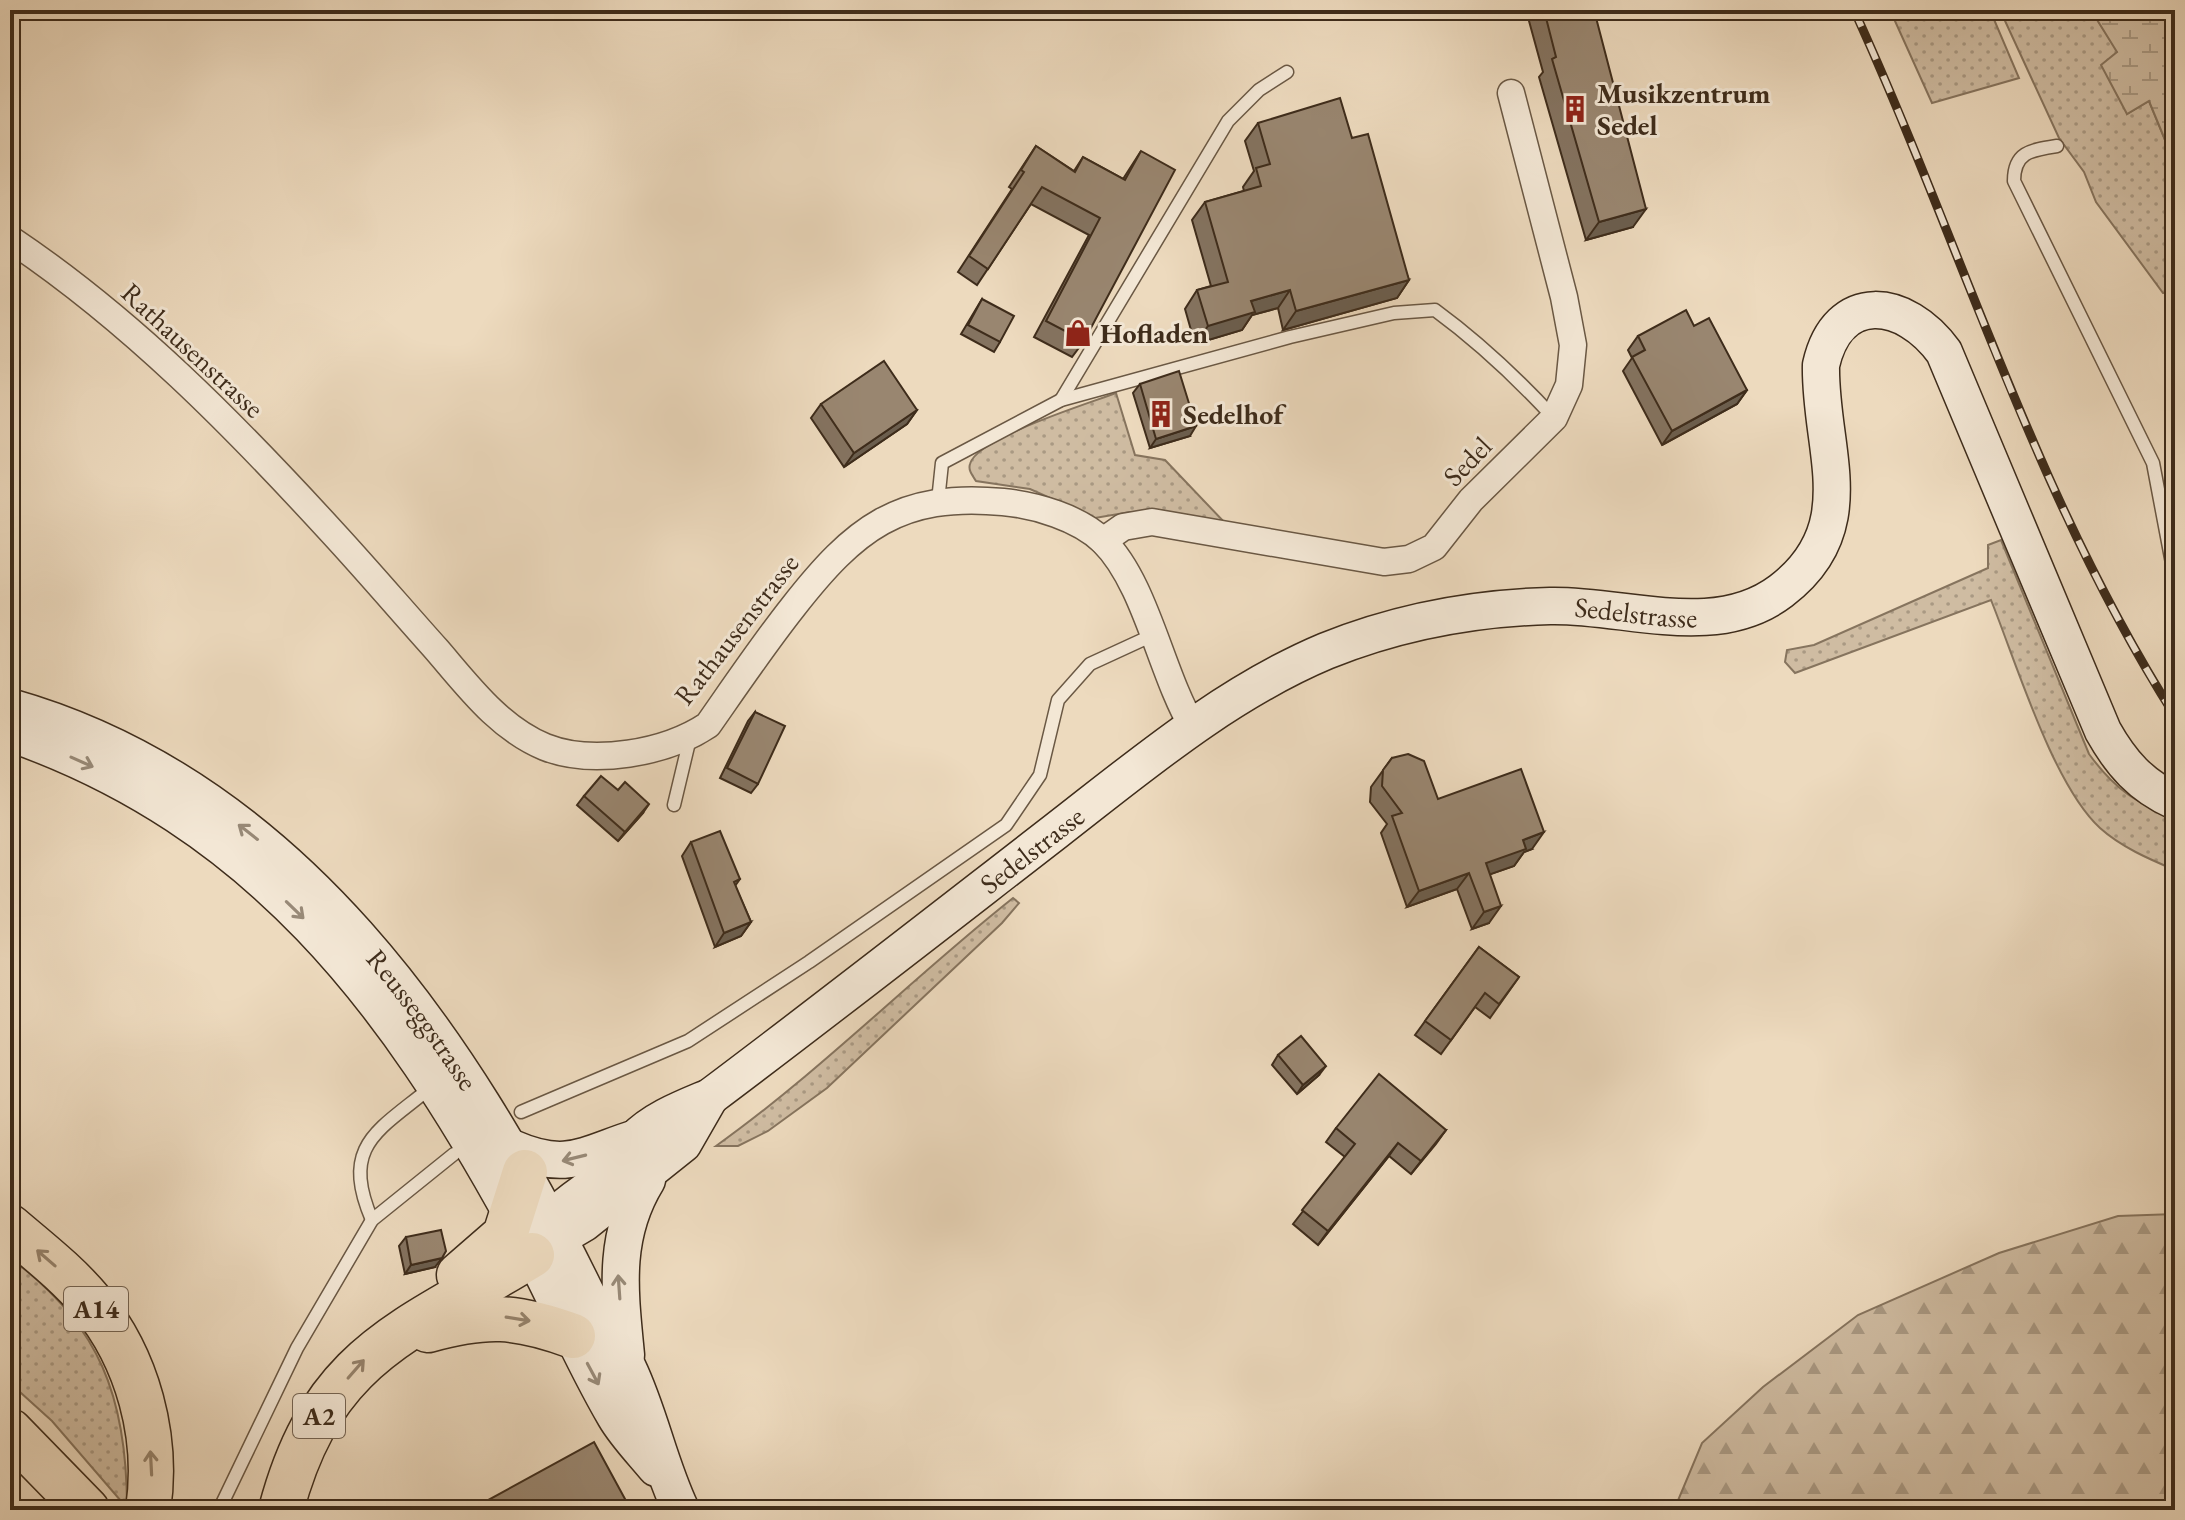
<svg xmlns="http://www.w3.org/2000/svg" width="2185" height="1520" viewBox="0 0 2185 1520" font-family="'EB Garamond',serif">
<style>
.grass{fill:url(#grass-dots);stroke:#86745e;stroke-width:2}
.forest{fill:url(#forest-firs);stroke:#86745e;stroke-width:2}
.wetland{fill:url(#wetland-marsh);stroke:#86745e;stroke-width:2}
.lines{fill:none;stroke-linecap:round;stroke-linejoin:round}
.lane-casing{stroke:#6a5844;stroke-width:15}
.street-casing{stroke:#6a5844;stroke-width:29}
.secondary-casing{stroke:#3e2c1b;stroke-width:39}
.highway-casing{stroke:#3e2c1b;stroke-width:47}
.lane{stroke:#f3e7d5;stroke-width:12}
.street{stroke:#f3e7d5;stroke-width:26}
.secondary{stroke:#f3e7d5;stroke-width:36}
.highway{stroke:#eddabe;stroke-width:44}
.rail-casing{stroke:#3e2c1b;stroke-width:9}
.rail{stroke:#f3e7d5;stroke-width:6;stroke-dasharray:18;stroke-linecap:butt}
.wall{fill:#847360;stroke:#3e2c1b;stroke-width:2}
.shaded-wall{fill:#6b5e4e;stroke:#3e2c1b;stroke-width:2}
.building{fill:#998670;stroke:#3e2c1b;stroke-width:2}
.oneway{stroke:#988a78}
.oneway2{stroke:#96836c}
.labels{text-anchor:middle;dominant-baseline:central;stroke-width:6;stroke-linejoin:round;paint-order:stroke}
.shield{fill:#f3e7d5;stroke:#746453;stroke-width:2}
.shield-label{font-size:26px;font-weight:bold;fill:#3e2c1b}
.poi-label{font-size:28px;font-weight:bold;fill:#3e2c1b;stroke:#f3e7d5;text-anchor:start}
.street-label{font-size:28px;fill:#3e2c1b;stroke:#f3e7d5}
</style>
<defs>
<pattern id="grass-dots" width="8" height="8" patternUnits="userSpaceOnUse" patternTransform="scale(2)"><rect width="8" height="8" fill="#cfbca2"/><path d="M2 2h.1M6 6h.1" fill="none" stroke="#a99983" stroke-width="1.8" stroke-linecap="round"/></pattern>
<pattern id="forest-firs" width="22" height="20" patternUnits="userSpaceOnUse" patternTransform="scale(2)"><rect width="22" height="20" fill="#cfbca2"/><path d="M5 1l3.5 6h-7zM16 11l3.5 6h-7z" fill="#a99983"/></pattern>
<pattern id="wetland-marsh" width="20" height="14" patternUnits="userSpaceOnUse" patternTransform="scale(2)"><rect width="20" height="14" fill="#cfbca2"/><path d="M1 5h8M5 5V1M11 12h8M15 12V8" fill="none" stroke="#a99983"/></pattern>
</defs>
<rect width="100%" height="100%" fill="#eddabe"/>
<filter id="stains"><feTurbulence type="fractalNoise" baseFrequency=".0025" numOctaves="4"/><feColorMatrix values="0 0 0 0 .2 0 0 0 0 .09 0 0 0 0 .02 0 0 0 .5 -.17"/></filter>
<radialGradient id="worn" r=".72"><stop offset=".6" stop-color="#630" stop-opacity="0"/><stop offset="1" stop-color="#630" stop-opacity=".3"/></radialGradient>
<g class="grass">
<polygon points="1890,10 1990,10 2019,78 1932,103"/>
<polygon points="2000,10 2091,10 2118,52 2127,114 2149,101 2175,164 2175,293 2163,293 2096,202 2084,172 2059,138"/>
<path d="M1116,393L1135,455L1165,460L1226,524L1130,512L1095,518L1030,489L976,481C972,475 968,470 970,464C976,438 1090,403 1116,393Z"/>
<path d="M2001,540L2089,754C2116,791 2135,801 2175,820V870C2149,859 2121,847 2100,828C2053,785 2016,662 1991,600L1795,673L1785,662L1787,650L1814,645L1988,568V545Z"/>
<path d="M1013,898L1019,903L1002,923L827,1088L768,1131L738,1146H716C821,1071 912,978 1013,898Z"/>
<path d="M10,1258C100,1324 127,1398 127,1508L52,1421L10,1383Z"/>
</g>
<polygon class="forest" points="2175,1214 2175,1510 1674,1510 1702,1443 1763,1387 1858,1315 1999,1253 2118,1216"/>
<polygon class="wetland" points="2091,10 2175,10 2175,164 2149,101 2127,114 2101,65 2117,52"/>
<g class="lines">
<g class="lane-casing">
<g id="lane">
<path d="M2057,146C2031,150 2014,152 2014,181L2153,463L2175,579"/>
<polyline points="1061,400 1228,121 1259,90 1287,72"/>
<path d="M938,501L942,463L1061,400L1290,337L1394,313L1435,310C1480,343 1517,378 1554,418"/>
<polyline points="674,805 690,738"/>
<polyline points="521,1112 688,1041 809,962 1006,825 1040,775 1058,700 1090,664 1153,635"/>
<path d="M372,1220C340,1145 378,1131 430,1088"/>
<polyline points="219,1510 297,1348 372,1220 454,1154"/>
</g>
</g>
<g class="street-casing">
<g id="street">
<path d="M10,239C131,320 234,425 332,532C368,571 402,611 437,650C468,686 499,728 545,747C593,766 666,753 708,725C736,685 763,645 793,607C854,529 899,492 1003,502C1036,505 1079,518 1103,541C1146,583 1161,674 1193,727"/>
<polyline points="1103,541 1123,527 1152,522 1384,562 1409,559 1434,547 1471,500 1554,418 1569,385 1573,345 1564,297 1511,93"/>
</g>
</g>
<g class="secondary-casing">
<g id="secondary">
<path id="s1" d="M10,707C292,787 462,1041 584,1289C597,1316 615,1341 628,1368C650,1414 659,1464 681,1510"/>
<path d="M10,733C258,820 394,999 516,1222C551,1285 578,1353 615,1416C626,1435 643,1452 656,1468"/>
<path d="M512,1148C567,1172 583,1155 636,1138"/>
<polyline points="540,1249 584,1223 683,1144 710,1097"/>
<path id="s2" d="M532,1255C549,1209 572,1203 607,1175C618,1165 625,1151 634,1140C654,1119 684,1108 710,1097C826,1010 941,920 1056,831C1141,765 1226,693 1326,651C1398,622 1473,608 1550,606C1625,604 1715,641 1781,591C1865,527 1819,449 1821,365C1838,290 1905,298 1944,352L2103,731C2121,763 2141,786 2175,801"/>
<path d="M626,1355C620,1292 612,1237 647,1180"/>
</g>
</g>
<g class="highway-casing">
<g id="highway">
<path d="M10,1227C38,1251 68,1274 91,1302C138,1359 159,1437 148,1510"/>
<polyline points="459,1275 505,1235 525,1172"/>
<path d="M428,1330C486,1314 516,1315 573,1336"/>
<polyline points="10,1431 87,1510"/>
<path d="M281,1510C323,1352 407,1332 532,1255"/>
</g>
</g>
<use href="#lane" class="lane"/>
<use href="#street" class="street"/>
<use href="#secondary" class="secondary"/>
<use href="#highway" class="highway"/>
<g class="rail-casing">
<path id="rail" d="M1854,10C1962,246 2034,494 2175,716"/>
</g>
<use href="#rail" class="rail"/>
</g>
<g class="wall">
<polygon points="1526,10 1594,10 1633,227 1586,240 1539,77 1543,72"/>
<polygon points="1258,123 1352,138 1409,280 1397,298 1283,330 1278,308 1252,315 1242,330 1195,344 1185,309 1197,290 1211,286 1192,220 1205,202 1244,191 1243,187 1254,171 1245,141"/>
<polygon points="1036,146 1074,171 1083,157 1123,179 1141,151 1084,341 1072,357 1034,337 1089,235 1031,204 977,285 958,272 1012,189 1009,187"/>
<polygon points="982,299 1000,342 994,352 961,334"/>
<polygon points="1694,326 1747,390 1737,404 1662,445 1623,371 1632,358 1628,350 1638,336"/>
<polygon points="1140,384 1190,436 1150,448 1133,393"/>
<polygon points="821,404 917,410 907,424 844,467 811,418"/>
<polygon points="755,712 758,784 751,793 720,778 748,721"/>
<polygon points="1392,758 1438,799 1532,849 1524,852 1514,866 1490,874 1489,923 1472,929 1457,889 1407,907 1381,833 1387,824 1370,802 1371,787"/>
<polygon points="584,796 643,813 618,841 577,805"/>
<polygon points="691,842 740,879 735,886 751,922 741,936 715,947 682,856"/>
<polygon points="1479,947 1519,977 1490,1018 1475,1007 1441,1054 1415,1035"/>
<polygon points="1278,1055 1319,1075 1297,1094 1272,1065"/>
<polygon points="1336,1128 1446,1130 1411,1174 1389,1156 1318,1245 1293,1224 1345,1157 1326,1142"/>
<polygon points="406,1237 435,1267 405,1274 399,1246"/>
</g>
<g class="shaded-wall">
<polygon points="1646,209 1633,227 1586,240 1599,222"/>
<polygon points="1409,280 1397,298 1283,330 1296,311"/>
<polygon points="1290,290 1278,308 1252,315 1242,330 1195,344 1208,326 1251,301"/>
<polygon points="1747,390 1737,404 1662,445 1672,431"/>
<polygon points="917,410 907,424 844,467 854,453"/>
<polygon points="1196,426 1190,436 1150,448 1156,439"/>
<polygon points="649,804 643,813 618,841 625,832"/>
<polygon points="1544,832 1532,849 1524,852 1514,866 1474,880 1486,863 1523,840"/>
<polygon points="1469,873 1457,889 1407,907 1419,891"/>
<polygon points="1501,906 1489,923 1472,929 1484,912"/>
<polygon points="751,922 741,936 715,947 724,933"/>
<polygon points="1326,1066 1319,1075 1297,1094 1303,1085"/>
<polygon points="1446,1130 1436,1144 1411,1174 1421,1161"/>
<polygon points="1398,1143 1389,1156 1318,1245 1328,1231"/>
<polygon points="442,1258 435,1267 405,1274 411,1265"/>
</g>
<g class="building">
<polygon points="1544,10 1594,10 1646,209 1599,222 1552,59 1556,57"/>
<polygon points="1340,98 1352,138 1368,134 1409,280 1296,311 1290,290 1251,301 1255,312 1208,326 1197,290 1228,282 1205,202 1261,186 1256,168 1270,164 1258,123"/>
<polygon points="1036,146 1075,172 1083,157 1125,180 1141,151 1175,170 1084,341 1046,321 1100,218 1042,187 988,269 969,256 1024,172 1021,170"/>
<polygon points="982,299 1014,316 1000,342 968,325"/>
<polygon points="1686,310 1694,326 1709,318 1747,390 1672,431 1632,357 1645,350 1638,336"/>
<polygon points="884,361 917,410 854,453 821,404"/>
<polygon points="1179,371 1196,426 1156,439 1140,384"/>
<polygon points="755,712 785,726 758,784 727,768"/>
<polygon points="1408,754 1424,761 1438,799 1521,769 1544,832 1523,840 1526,849 1486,863 1501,906 1484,912 1469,873 1419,891 1392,816 1402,813 1382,786 1383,770 1392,758"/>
<polygon points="601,776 618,790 625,782 649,804 625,832 584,796"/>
<polygon points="720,831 740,879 734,882 751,922 724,933 691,842"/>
<polygon points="1479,947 1519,977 1499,1004 1485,993 1451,1040 1425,1021"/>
<polygon points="1301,1036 1326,1066 1303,1085 1278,1055"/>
<polygon points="1379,1074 1446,1130 1421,1161 1398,1143 1328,1231 1302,1210 1355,1144 1336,1128"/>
<polygon points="441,1230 446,1251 442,1258 411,1265 406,1237"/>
<polygon points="594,1442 631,1510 470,1510"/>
</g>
<defs><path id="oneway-shaft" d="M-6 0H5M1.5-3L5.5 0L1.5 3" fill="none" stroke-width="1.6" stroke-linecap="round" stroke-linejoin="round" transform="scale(2)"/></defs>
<g class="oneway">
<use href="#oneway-shaft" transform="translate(82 762) rotate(24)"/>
<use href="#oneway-shaft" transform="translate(248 832) rotate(-142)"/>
<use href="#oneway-shaft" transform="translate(295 910) rotate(44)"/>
<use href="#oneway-shaft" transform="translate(574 1158) rotate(166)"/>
<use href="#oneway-shaft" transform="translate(619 1287) rotate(-94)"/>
<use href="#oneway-shaft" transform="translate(593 1374) rotate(62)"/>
</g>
<g class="oneway2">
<use href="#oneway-shaft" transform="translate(46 1258) rotate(-139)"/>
<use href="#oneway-shaft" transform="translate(518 1319) rotate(9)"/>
<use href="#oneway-shaft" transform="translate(356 1369) rotate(-49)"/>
<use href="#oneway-shaft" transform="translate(151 1463) rotate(-93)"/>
</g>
<defs>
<g id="building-bare" transform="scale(2.16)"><path d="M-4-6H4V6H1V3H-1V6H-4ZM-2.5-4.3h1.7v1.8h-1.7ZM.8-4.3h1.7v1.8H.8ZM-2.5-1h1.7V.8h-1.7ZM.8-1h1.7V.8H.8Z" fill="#8f2418" stroke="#f3e7d5" stroke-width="2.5" paint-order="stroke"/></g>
<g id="shop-bare" transform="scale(2.16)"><path d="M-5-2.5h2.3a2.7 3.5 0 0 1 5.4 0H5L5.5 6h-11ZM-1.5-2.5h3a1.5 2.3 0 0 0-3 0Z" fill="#8f2418" stroke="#f3e7d5" stroke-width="2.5" paint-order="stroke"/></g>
</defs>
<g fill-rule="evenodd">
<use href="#building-bare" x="1575" y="109"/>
<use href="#shop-bare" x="1078" y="333"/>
<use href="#building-bare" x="1161" y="414"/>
</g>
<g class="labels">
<g class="shield">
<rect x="64" y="1287" width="64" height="44" rx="6"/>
<rect x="293" y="1394" width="52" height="44" rx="6"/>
</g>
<g class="shield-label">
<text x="96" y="1309">A14</text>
<text x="319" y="1416">A2</text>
</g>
<g class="poi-label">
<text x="1597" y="93">Musikzentrum<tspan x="1597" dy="32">Sedel</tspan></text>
<text x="1100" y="333">Hofladen</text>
<text x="1183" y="414">Sedelhof</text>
</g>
<g class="street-label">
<text transform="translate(193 350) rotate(43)">Rathausenstrasse</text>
<text transform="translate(1467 461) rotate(-46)">Sedel</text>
<text stroke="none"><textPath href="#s2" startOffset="1322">Sedelstrasse</textPath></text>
<text transform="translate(736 629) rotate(-52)">Rathausenstrasse</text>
<text stroke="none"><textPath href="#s2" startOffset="650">Sedelstrasse</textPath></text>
<text stroke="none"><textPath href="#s1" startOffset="528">Reusseggstrasse</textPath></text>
</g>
</g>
<rect width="2185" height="1520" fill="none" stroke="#eddabe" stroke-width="40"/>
<rect x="12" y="12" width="2161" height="1496" fill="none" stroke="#3e2c1b" stroke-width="4"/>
<rect x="20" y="20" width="2145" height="1480" fill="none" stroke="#3e2c1b" stroke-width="2"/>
<rect width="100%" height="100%" filter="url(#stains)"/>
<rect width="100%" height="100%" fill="url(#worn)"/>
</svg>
